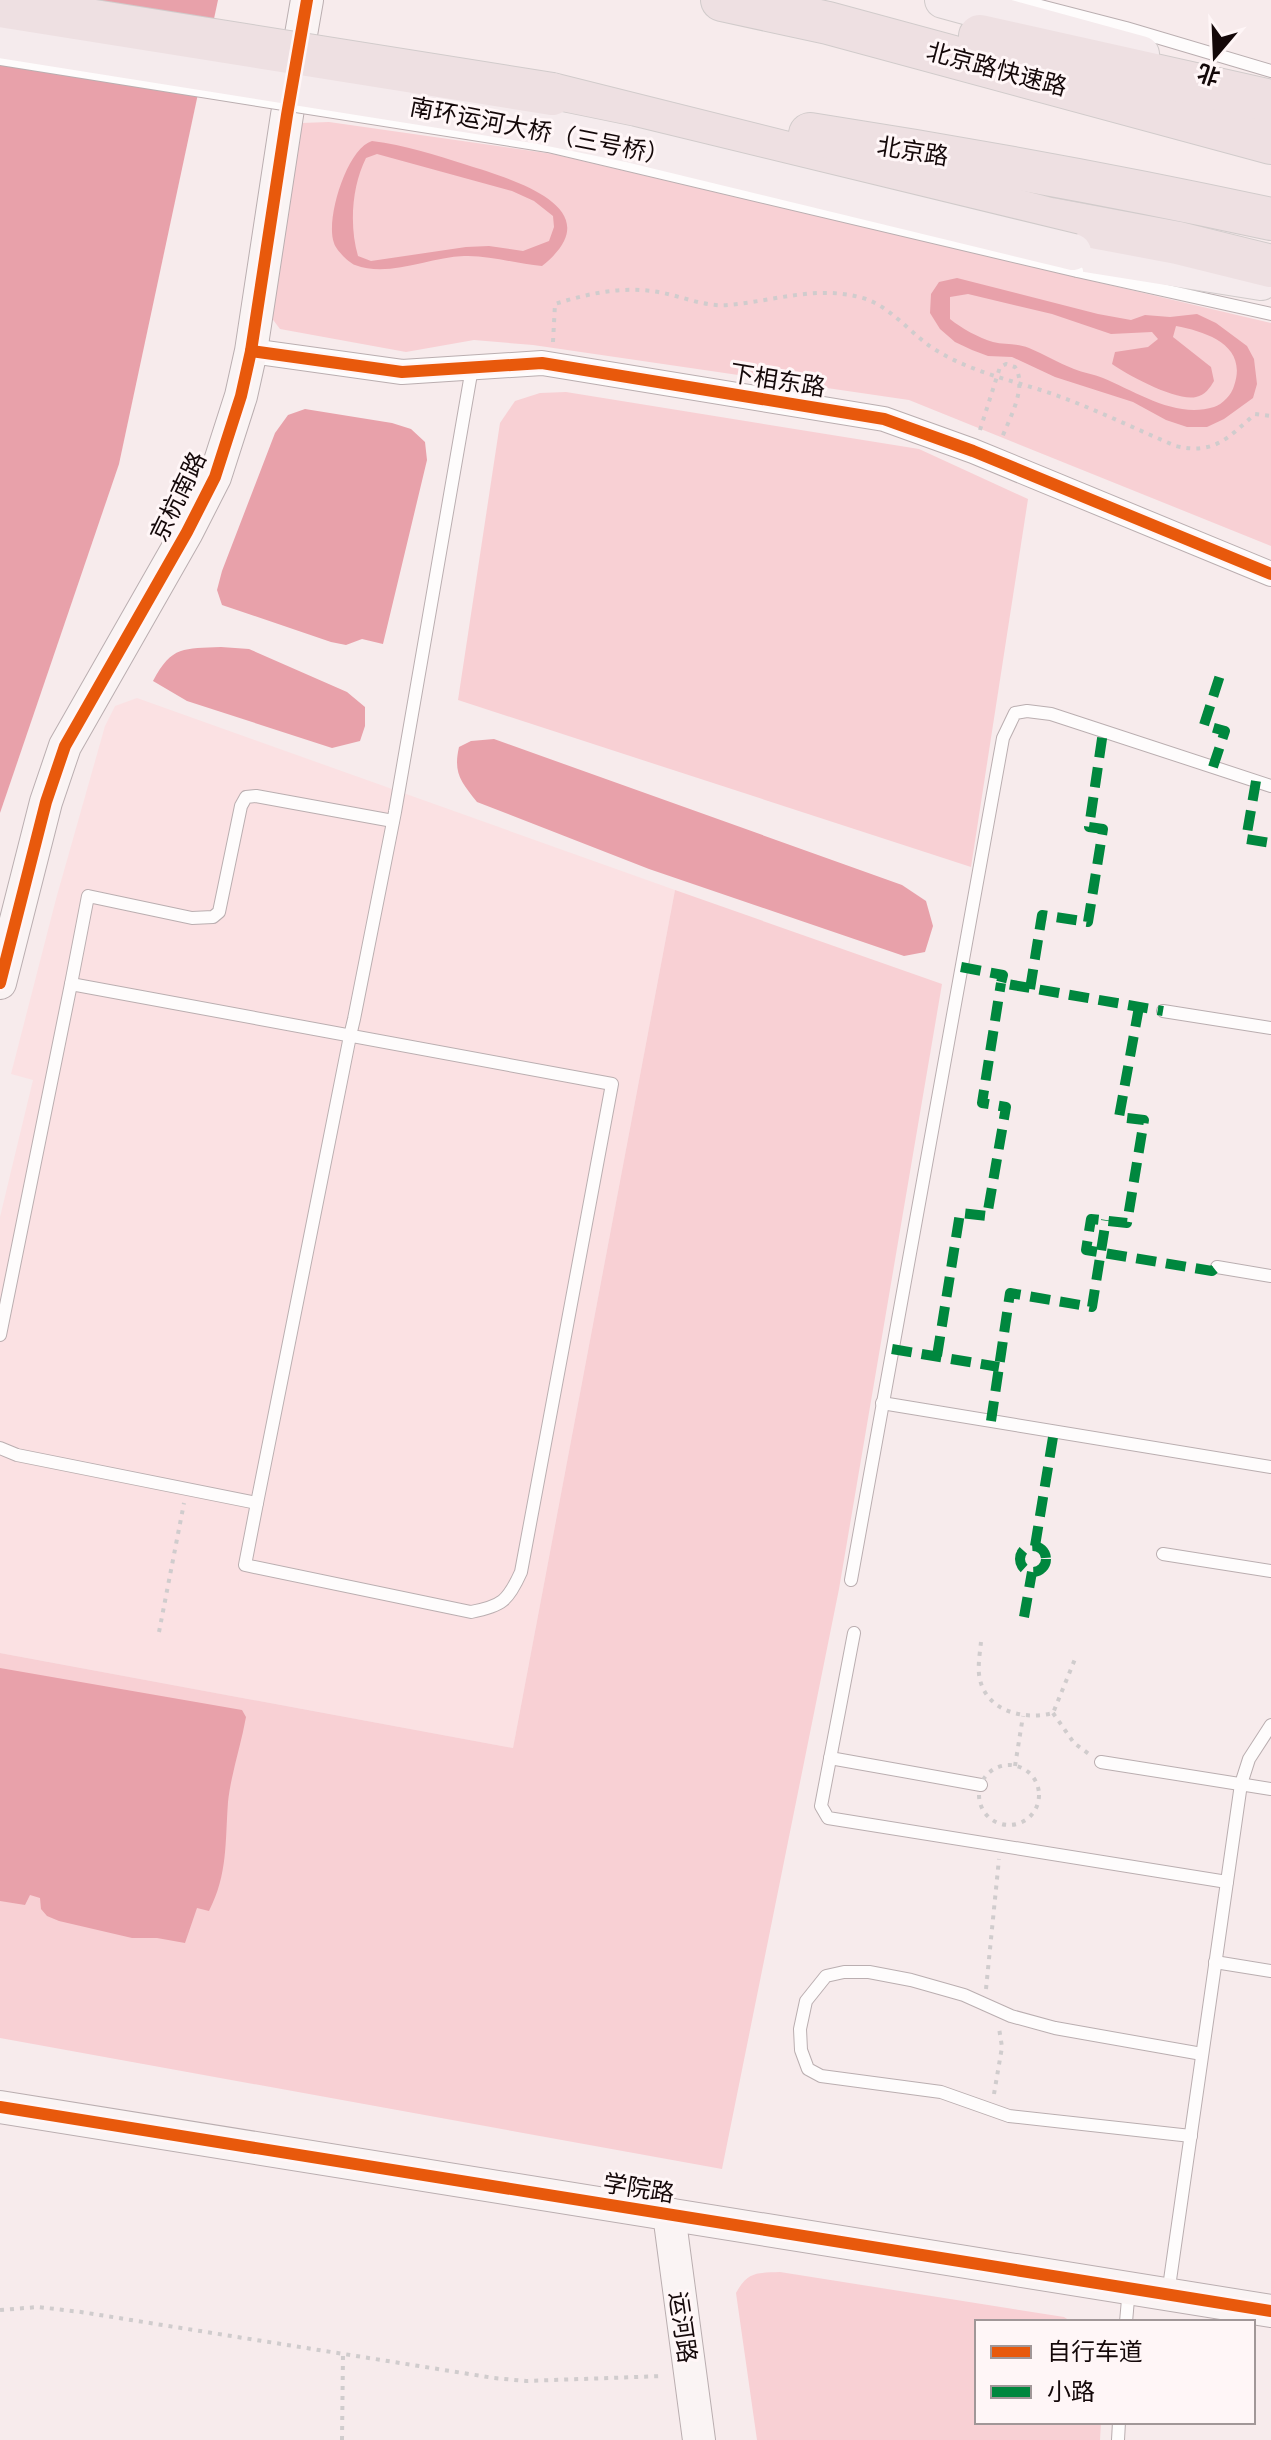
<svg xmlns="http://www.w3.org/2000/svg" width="1271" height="2440" viewBox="0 0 1271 2440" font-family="'Golos Text','Noto Sans SC',sans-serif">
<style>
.built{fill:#fbe1e3}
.green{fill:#f8d0d4}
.water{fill:#e8a1aa;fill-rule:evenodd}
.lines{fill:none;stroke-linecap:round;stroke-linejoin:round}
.lane-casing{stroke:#baaeb0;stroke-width:14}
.street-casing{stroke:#baaeb0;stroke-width:26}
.secondary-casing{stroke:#baaeb0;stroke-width:34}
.primary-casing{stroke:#d1cbcb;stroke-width:38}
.highway-casing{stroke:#d1cbcb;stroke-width:44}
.path{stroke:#d0cccd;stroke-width:4;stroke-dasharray:4 6;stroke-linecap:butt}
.lane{stroke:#fefcfc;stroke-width:12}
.street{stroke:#fefcfc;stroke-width:24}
.secondary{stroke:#faf4f4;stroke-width:32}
.primary{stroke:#f5ebed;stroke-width:36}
.highway{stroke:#eee0e2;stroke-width:42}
.lane-bridge-casing{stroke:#baaeb0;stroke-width:14;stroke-linecap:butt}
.primary-bridge-casing{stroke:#d1cbcb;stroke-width:38;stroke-linecap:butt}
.highway-bridge-casing{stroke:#d1cbcb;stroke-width:44;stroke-linecap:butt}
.lane-bridge{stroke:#fefcfc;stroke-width:12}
.primary-bridge{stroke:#f5ebed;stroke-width:36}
.highway-bridge{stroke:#eee0e2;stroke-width:42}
.quiet{stroke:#00873e;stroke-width:10;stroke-dasharray:20 10;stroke-linecap:butt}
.cycleway-casing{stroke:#fff6f7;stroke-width:17}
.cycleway{stroke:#e8590c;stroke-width:12}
.labels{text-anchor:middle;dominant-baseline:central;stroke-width:6;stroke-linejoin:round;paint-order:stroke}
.street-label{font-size:24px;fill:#140809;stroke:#fff6f7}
</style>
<rect width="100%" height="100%" fill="#f7ebec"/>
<polygon class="built" points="137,698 675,890 513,1748 0,1653 0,1217 33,1080 11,1074 56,899 105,726 115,706"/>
<g class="green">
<polygon points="329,122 553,154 1271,323 1271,546 909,400 533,345 474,340 406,352 280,329 271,317 301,123"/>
<polygon points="566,392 919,449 1028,499 971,867 458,700 500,423 515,401 540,393"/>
<polygon points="675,890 942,984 839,1589 722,2169 0,2038 0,1653 513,1748"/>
<path d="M780,2272L1064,2317L1072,2322H977V2422H1101L1100,2440H757L736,2293C748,2271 757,2273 780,2272Z"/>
</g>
<g class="water">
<polygon points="0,0 218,0 119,464 0,813"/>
<path d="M372,141C405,145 435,155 467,165C511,179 615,208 542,266C516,264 490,255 464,256C429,257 389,278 355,265C349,263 336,250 334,243C325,220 347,148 372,141ZM377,154L512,191L534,201L553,216L554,227L549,241L523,251L489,246L466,247L371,261L358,256C349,225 352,186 366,158Z"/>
<path d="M957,278L1098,314L1131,320L1145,315L1170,317L1197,314L1216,323L1247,346L1254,359L1257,384L1253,398L1224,419L1207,427H1187L1166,420L1133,402L1055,377L1012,357L988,356L972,350L955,342L940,329L930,313L931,294L939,282ZM968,294L1052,314L1111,334L1152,332L1158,339L1148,347L1115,352L1112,364C1127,375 1178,402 1196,397C1205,395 1210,388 1214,381L1211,367L1173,337L1176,326C1208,332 1248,346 1234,386C1232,394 1222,405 1214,407C1176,419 1137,392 1103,378C1094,374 1083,373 1074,369C1058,363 1044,354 1029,348C1017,343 1005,345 993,342C979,338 961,328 950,319V297Z"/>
<polygon points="305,409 392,423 411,429 425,442 427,460 383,644 362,639 346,645 331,642 222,605 217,590 222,571 275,433 288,415"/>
<path d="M221,647L249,649L347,692L365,707V726L360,741L332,748L187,701L153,681C172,645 184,649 221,647Z"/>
<path d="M494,739L902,885L926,901L933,926L925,952L904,956L649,869L477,802C461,782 453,773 459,747L471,741Z"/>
<path d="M0,1668L242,1710L246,1717C241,1745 231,1774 228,1802C225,1842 228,1874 209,1911L197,1908L185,1943L157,1938H132L59,1921L47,1916L41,1909L40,1898L30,1895L25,1905L0,1901Z"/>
</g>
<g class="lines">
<g class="lane-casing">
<g id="lane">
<polyline points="1017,0 1126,28 1271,71"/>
<polyline points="1077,271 1271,314"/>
<polyline points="71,984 88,896 192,918 213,917 219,912 241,806 246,797 256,796 393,821"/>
<polyline points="1163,1011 1271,1028"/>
<polyline points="1217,1267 1271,1276"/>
<path d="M0,1335L71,984L612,1084L521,1572C508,1601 502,1606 471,1612L245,1565L257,1503L350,1036L354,1019L395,812L472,368"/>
<polyline points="882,1403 1271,1467"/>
<polyline points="0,1448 17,1455 257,1503"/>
<polyline points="1163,1554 1271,1571"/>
<polyline points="851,1580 1003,738 1015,713 1027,711 1051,714 1271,786"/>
<polyline points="854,1633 821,1806 828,1818 1227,1882"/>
<polyline points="830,1758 981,1785"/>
<polyline points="1101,1762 1271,1789"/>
<polyline points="1215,1962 1271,1971"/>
<polyline points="1191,2136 1009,2116 941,2092 821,2076 808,2069 801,2050 800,2029 806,2001 826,1976 844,1972 869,1972 911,1980 964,1995 1011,2016 1055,2028 1202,2054"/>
<polyline points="1168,2294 1241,1784 1249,1759 1271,1725"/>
<polyline points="1126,2322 1129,2288"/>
<polyline points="1118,2440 1119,2422"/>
</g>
</g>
<g class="street-casing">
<polyline id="street" points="251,351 402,372 542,363 884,419 973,451 1271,574"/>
</g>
<g class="secondary-casing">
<g id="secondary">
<polyline points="0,983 46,802 65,746 187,532 215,477 241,396 251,351 287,115 307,0"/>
<polyline points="0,2107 1271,2311"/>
<polyline points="669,2214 699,2440"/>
</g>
</g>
<g class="primary-casing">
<g id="primary">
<polyline points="943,0 1141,54"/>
<polyline points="1073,252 1261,282"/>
</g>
</g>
<g class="highway-casing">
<g id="highway">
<polyline points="722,0 828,23 1271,143"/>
<polyline points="980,36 1271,101"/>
<polyline points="552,94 1050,219 1178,243 1271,266"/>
<path d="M810,134C965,158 1118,186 1271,219"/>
</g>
</g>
<g class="path">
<path d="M553,342L555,304C589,293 627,285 663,293C684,297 705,307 728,305C775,301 819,284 866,299C894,309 914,338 939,352C973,372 1010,380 1047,392C1091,407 1133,428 1176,446C1214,455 1228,438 1255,414L1271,416"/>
<path d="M980,430L1000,367L1006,364L1015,367C1028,387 1009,419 1001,440"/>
<polyline points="159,1632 184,1503"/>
<path d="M981,1642C980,1652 978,1664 979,1674C983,1710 1022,1721 1053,1713L1075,1659"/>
<polyline points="1053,1713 1074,1743 1089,1754"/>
<circle cx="1009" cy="1795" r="30"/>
<polyline points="1015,1766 1023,1716"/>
<polyline points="986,1989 999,1859"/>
<polyline points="994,2094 1002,2047 999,2028"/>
<polyline points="0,2310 38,2307 81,2312 494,2378 526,2381 664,2376"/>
<polyline points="342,2440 343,2354"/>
</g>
<use href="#lane" class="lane"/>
<use href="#street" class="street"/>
<use href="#secondary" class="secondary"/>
<use href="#primary" class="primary"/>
<use href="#highway" class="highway"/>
<g class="lane-bridge-casing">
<polyline id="lane-bridge" points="0,59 548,146 1077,271"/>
</g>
<g class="primary-bridge-casing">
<polyline id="primary-bridge" points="0,40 540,126 628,144 1073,252"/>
</g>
<g class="highway-bridge-casing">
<polyline id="highway-bridge" points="0,6 552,94"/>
</g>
<use href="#lane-bridge" class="lane-bridge"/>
<use href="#primary-bridge" class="primary-bridge"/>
<use href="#highway-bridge" class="highway-bridge"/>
<g class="quiet">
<polyline points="1213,767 1225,731 1204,725 1222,669"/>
<polyline points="1256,781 1246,839 1271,843"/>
<polyline points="961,967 1003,975 1001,983 1163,1011"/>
<polyline points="1030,989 1042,915 1088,922 1103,829 1089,827 1103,732"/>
<polyline points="1139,1007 1119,1117 1144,1120 1127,1223 1091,1219 1086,1250 1212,1271 1217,1267"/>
<polyline points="892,1349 999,1367"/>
<polyline points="937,1356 960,1213 987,1216 1006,1107 982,1103 1001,983"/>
<polyline points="991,1421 1010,1293 1092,1307 1106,1220"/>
<circle cx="1033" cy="1559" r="13"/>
<polyline points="1035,1546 1054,1431"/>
<polyline points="1024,1617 1032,1572"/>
</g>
<g class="cycleway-casing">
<g id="cycleway">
<polyline points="251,351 402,372 542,363 884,419 973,451 1271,574"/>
<polyline points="0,983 46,802 65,746 187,532 215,477 241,396 251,351 287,115 307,0"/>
<polyline points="0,2107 1271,2311"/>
</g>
</g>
<use href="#cycleway" class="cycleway"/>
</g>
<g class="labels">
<g class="street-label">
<text transform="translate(997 68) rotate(15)">北京路快速路</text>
<text transform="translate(540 130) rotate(11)">南环运河大桥（三号桥）</text>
<text transform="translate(913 150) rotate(9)">北京路</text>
<text transform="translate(778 379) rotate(9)">下相东路</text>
<text transform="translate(177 496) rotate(-64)">京杭南路</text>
<text transform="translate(639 2187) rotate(9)">学院路</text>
<text transform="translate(684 2327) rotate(82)">运河路</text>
</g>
</g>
<rect x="975" y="2320" width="280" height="104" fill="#fff6f7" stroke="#a19798" stroke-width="2"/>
<rect x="991" y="2346" width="40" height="12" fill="#e8590c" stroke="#a19798" stroke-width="2"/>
<text x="1047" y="2360" font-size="24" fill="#140809">自行车道</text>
<rect x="991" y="2386" width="40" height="12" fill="#00873e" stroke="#a19798" stroke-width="2"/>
<text x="1047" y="2400" font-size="24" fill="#140809">小路</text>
<g transform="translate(1215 56) rotate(199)" stroke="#fff6f7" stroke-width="6" paint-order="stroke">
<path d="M0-6L14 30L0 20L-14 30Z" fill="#140809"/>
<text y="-12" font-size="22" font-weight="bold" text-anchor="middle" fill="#140809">北</text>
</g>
</svg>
